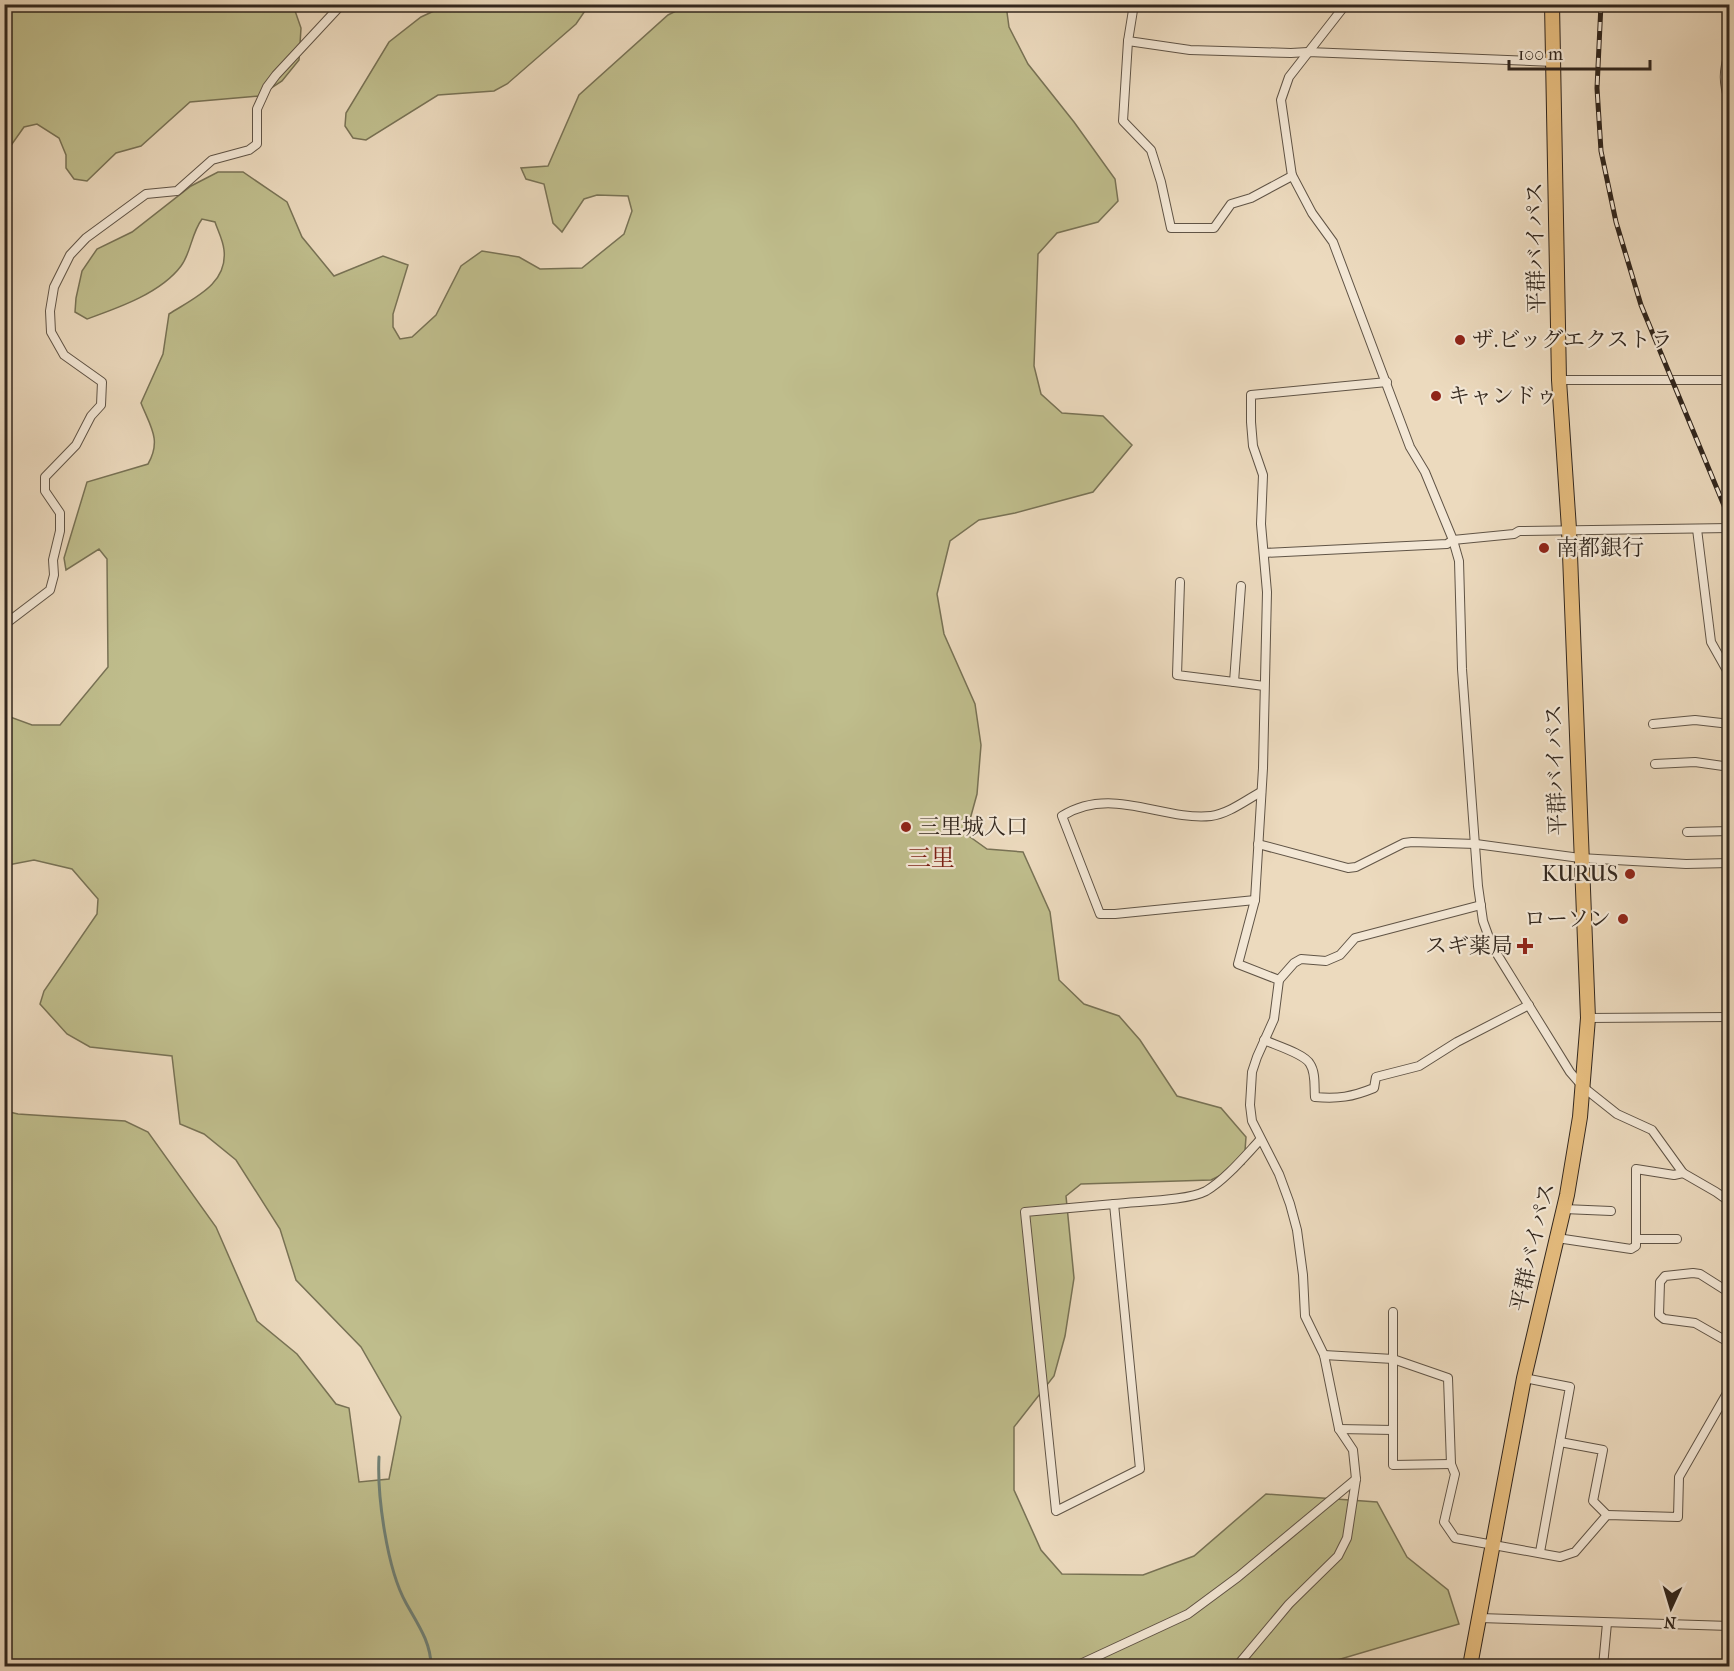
<svg xmlns="http://www.w3.org/2000/svg" width="1734" height="1671" viewBox="0 0 1734 1671" font-family="'IM FELL French Canon','Noto Serif JP',serif">
<style>
.green{fill:#bfbd8c;stroke:#787255;stroke-width:1.5}
.lines{fill:none;stroke-linecap:round;stroke-linejoin:round}
.stream{stroke:#708075;stroke-width:3}
.street-casing{stroke:#605446;stroke-width:10}
.highway-casing{stroke:#32271e;stroke-width:16}
.street{stroke:#f3e7d5;stroke-width:8}
.highway{stroke:#e6bd7f;stroke-width:14}
.rail-casing{stroke:#32271e;stroke-width:5}
.rail{stroke:#f3e7d5;stroke-width:3;stroke-dasharray:9;stroke-linecap:butt}
.poi-dot{fill:#8f2418;stroke:#f3e7d5;stroke-width:2}
.labels{text-anchor:middle;dominant-baseline:central;stroke-width:4.5;stroke-linejoin:round;paint-order:stroke}
.street-label{font-size:22px;fill:#32271e;stroke:#f3e7d5}
.poi-label{font-size:22px;fill:#32271e;stroke:#f3e7d5;text-anchor:start}
.neighbourhood-label{font-size:24px;fill:#7a1f14;stroke:#f3e7d5}
</style>
<rect width="100%" height="100%" fill="#ecdabe"/>
<filter id="stains"><feTurbulence type="fractalNoise" baseFrequency=".00333" numOctaves="4"/><feColorMatrix values="0 0 0 0 .2 0 0 0 0 .09 0 0 0 0 .02 0 0 0 .5 -.17"/></filter>
<radialGradient id="worn" r=".72"><stop offset=".6" stop-color="#630" stop-opacity="0"/><stop offset="1" stop-color="#630" stop-opacity=".3"/></radialGradient>
<g class="green">
<polygon points="449,4 589,5 576,24 507,84 494,91 438,95 366,140 353,138 345,126 346,113 389,42 421,17"/>
<path d="M690,4L1006,5L1009,27L1028,64L1074,122L1115,179L1118,201L1098,222L1057,233L1038,254L1034,366L1041,394L1062,413L1103,416L1132,445L1093,492L1015,513L979,520L950,541L937,594L944,634L975,704L981,745L977,794L966,834L987,849L1023,852L1050,912L1059,980L1084,1004L1119,1016L1140,1040L1177,1096L1221,1108L1246,1137L1244,1164L1211,1180L1081,1184L1066,1196L1074,1278L1065,1336L1054,1376L1014,1427V1490L1041,1550L1062,1574L1143,1575L1194,1556L1266,1494L1377,1502L1407,1557L1448,1590L1459,1624L1317,1666H5V1111L18,1114L125,1121L148,1132L216,1227L257,1321L297,1354L336,1404L349,1408L359,1482L389,1479L401,1417L361,1347L296,1280L280,1229L236,1160L204,1134L180,1124L172,1056L90,1047L67,1034L40,1004L44,991L97,914L98,899L72,869L34,860L8,865L5,864V715L32,725H60L108,667L107,559L99,549L66,570L64,558L87,482L148,464C162,440 150,426 141,403L163,354L169,314C194,298 228,284 224,250C223,240 218,231 215,222L202,219C191,234 191,253 181,266C161,293 118,308 87,319L75,312L76,298L82,271L97,249L132,232L191,186L218,172H243L287,202L302,237L334,276L383,256L408,265L393,314V327L400,339L412,337L436,315L461,266L482,251L519,257L540,269L582,268L624,234L632,211L628,196L597,195L584,199L562,232L553,223L544,184L526,179L521,168L548,166L579,95L668,15Z"/>
<polygon points="5,5 293,5 301,28 299,60 282,81 259,96 190,102 141,146 116,153 87,181 74,179 66,168 66,155 59,138 37,124 24,127 5,154"/>
</g>
<g class="lines">
<path class="stream" d="M379,1457C377,1496 387,1569 406,1603C417,1623 431,1642 431,1666"/>
<g class="street-casing">
<g id="street">
<polyline points="1134,4 1128,41 1123,121 1151,150 1161,182 1171,228 1214,228 1231,204 1251,198 1292,176 1281,100 1289,77 1346,4"/>
<polyline points="1128,41 1190,50 1291,53 1308,52 1554,62"/>
<path d="M1730,49C1723,72 1723,82 1730,105"/>
<polyline points="1292,175 1312,213 1333,242 1410,447 1425,472 1453,540 1459,561 1462,669 1478,886 1483,921 1492,946 1570,1072 1583,1087 1617,1114 1652,1130 1683,1173 1716,1192 1730,1202"/>
<polyline points="1730,204 1730,208"/>
<polyline points="1559,380 1730,380"/>
<polyline points="1697,529 1711,642 1729,674"/>
<polyline points="1264,553 1447,544 1453,540 1514,534 1519,531 1730,528"/>
<polyline points="1180,582 1177,675 1234,682"/>
<polyline points="1241,586 1234,682 1264,686"/>
<polyline points="4,625 50,590 54,575 53,560 60,531 60,513 45,491 45,477 76,445 91,416 101,405 102,382 64,355 51,332 50,311 54,287 70,255 86,238 146,194 177,191 212,160 249,150 257,144 257,109 267,87 276,75 342,4"/>
<polyline points="1653,724 1695,720 1730,724"/>
<polyline points="1655,764 1695,762 1730,767"/>
<polyline points="1687,832 1730,831"/>
<polyline points="1258,844 1348,868 1356,867 1404,843 1412,842 1476,844 1580,858 1686,864 1730,863"/>
<path d="M1255,900L1115,914H1100L1062,816C1112,785 1161,821 1211,816C1228,814 1246,800 1261,792"/>
<polyline points="1279,980 1294,963 1301,959 1326,961 1340,955 1355,938 1481,905"/>
<polyline points="1588,1018 1730,1017"/>
<path d="M1264,1040C1275,1045 1305,1054 1310,1064C1316,1073 1314,1087 1315,1097C1338,1099 1352,1097 1374,1088L1376,1077L1419,1066L1457,1042L1529,1005"/>
<polygon points="1114,1204 1140,1469 1056,1511 1025,1212"/>
<path d="M1114,1204C1138,1201 1187,1201 1206,1191C1225,1180 1245,1156 1260,1140"/>
<polyline points="1564,1209 1611,1211"/>
<polyline points="1557,1238 1631,1249 1636,1246 1636,1169 1674,1175 1683,1173"/>
<polyline points="1636,1239 1677,1239"/>
<polyline points="1730,1293 1700,1274 1693,1273 1665,1276 1660,1282 1659,1315 1664,1319 1695,1323 1730,1343"/>
<polyline points="1393,1312 1393,1465 1451,1464"/>
<polyline points="1324,1355 1393,1359 1448,1378 1451,1464 1455,1474 1444,1522 1455,1538 1560,1557 1575,1552 1607,1515 1678,1517 1679,1477 1730,1388"/>
<polyline points="1524,1378 1570,1387 1540,1552"/>
<polyline points="1339,1429 1393,1430"/>
<polyline points="1560,1442 1603,1450 1593,1501 1607,1515"/>
<polyline points="1480,1618 1730,1626"/>
<polyline points="1076,1666 1188,1614 1238,1577 1356,1479"/>
<polyline points="1237,1666 1289,1604 1338,1556 1347,1538 1356,1479 1353,1450 1339,1429 1324,1355 1305,1316 1303,1275 1297,1230 1290,1204 1279,1174 1252,1121 1250,1105 1252,1072 1257,1057 1274,1019 1279,980 1238,964 1255,900 1263,768 1267,592 1261,524 1263,475 1253,446 1251,422 1251,395 1387,382"/>
<polyline points="1603,1666 1607,1623"/>
</g>
</g>
<g class="highway-casing">
<polyline id="highway" points="1470,1666 1524,1378 1567,1195 1580,1117 1588,1018 1569,529 1559,380 1552,4"/>
</g>
<use href="#street" class="street"/>
<use href="#highway" class="highway"/>
<g class="rail-casing">
<polyline id="rail" points="1601,4 1597,88 1601,151 1616,222 1641,305 1730,520"/>
</g>
<use href="#rail" class="rail"/>
</g>
<g class="poi-dot">
<circle cx="1460" cy="340" r="6"/>
<circle cx="1436" cy="396" r="6"/>
<circle cx="1544" cy="548" r="6"/>
<circle cx="906" cy="827" r="6"/>
<circle cx="1630" cy="874" r="6"/>
<circle cx="1623" cy="919" r="6"/>
<path d="M1522 937h6v6h6v6h-6v6h-6v-6h-6v-6h6z"/>
</g>
<g class="labels">
<g class="street-label">
<text transform="translate(1536 248) rotate(-91)">平群バイパス</text>
<text transform="translate(1556 770) rotate(-92)">平群バイパス</text>
<text transform="translate(1533 1247) rotate(-77)">平群バイパス</text>
</g>
<g class="poi-label">
<text x="1472" y="340">ザ.ビッグエクストラ</text>
<text x="1448" y="396">キャンドゥ</text>
<text x="1556" y="548">南都銀行</text>
<text x="918" y="827">三里城入口</text>
<text x="1618" y="874" text-anchor="end">KURUS</text>
<text x="1611" y="919" text-anchor="end">ローソン</text>
<text x="1513" y="946" text-anchor="end">スギ薬局</text>
</g>
<g class="neighbourhood-label">
<text x="931" y="858">三里</text>
</g>
</g>
<rect width="1734" height="1671" fill="none" stroke="#ecdabe" stroke-width="24"/>
<rect x="6" y="6" width="1722" height="1659" fill="none" stroke="#32271e" stroke-width="3"/>
<rect x="12" y="12" width="1710" height="1647" fill="none" stroke="#32271e" stroke-width="1.5"/>
<g transform="translate(1671 1608) rotate(184)" stroke="#f3e7d5" stroke-width="4.5" paint-order="stroke">
<path d="M0-4.5L10 22L0 15L-10 22Z" fill="#32271e"/>
<text y="-9" font-size="16" font-weight="bold" text-anchor="middle" fill="#32271e">N</text>
</g>
<path d="M1509 60v9h141v-9" fill="none" stroke="#32271e" stroke-width="3"/>
<text x="1518" y="60" font-size="18" fill="#32271e" stroke="#f3e7d5" stroke-width="4.5" paint-order="stroke">100 m</text>
<rect width="100%" height="100%" filter="url(#stains)"/>
<rect width="100%" height="100%" fill="url(#worn)"/>
</svg>
